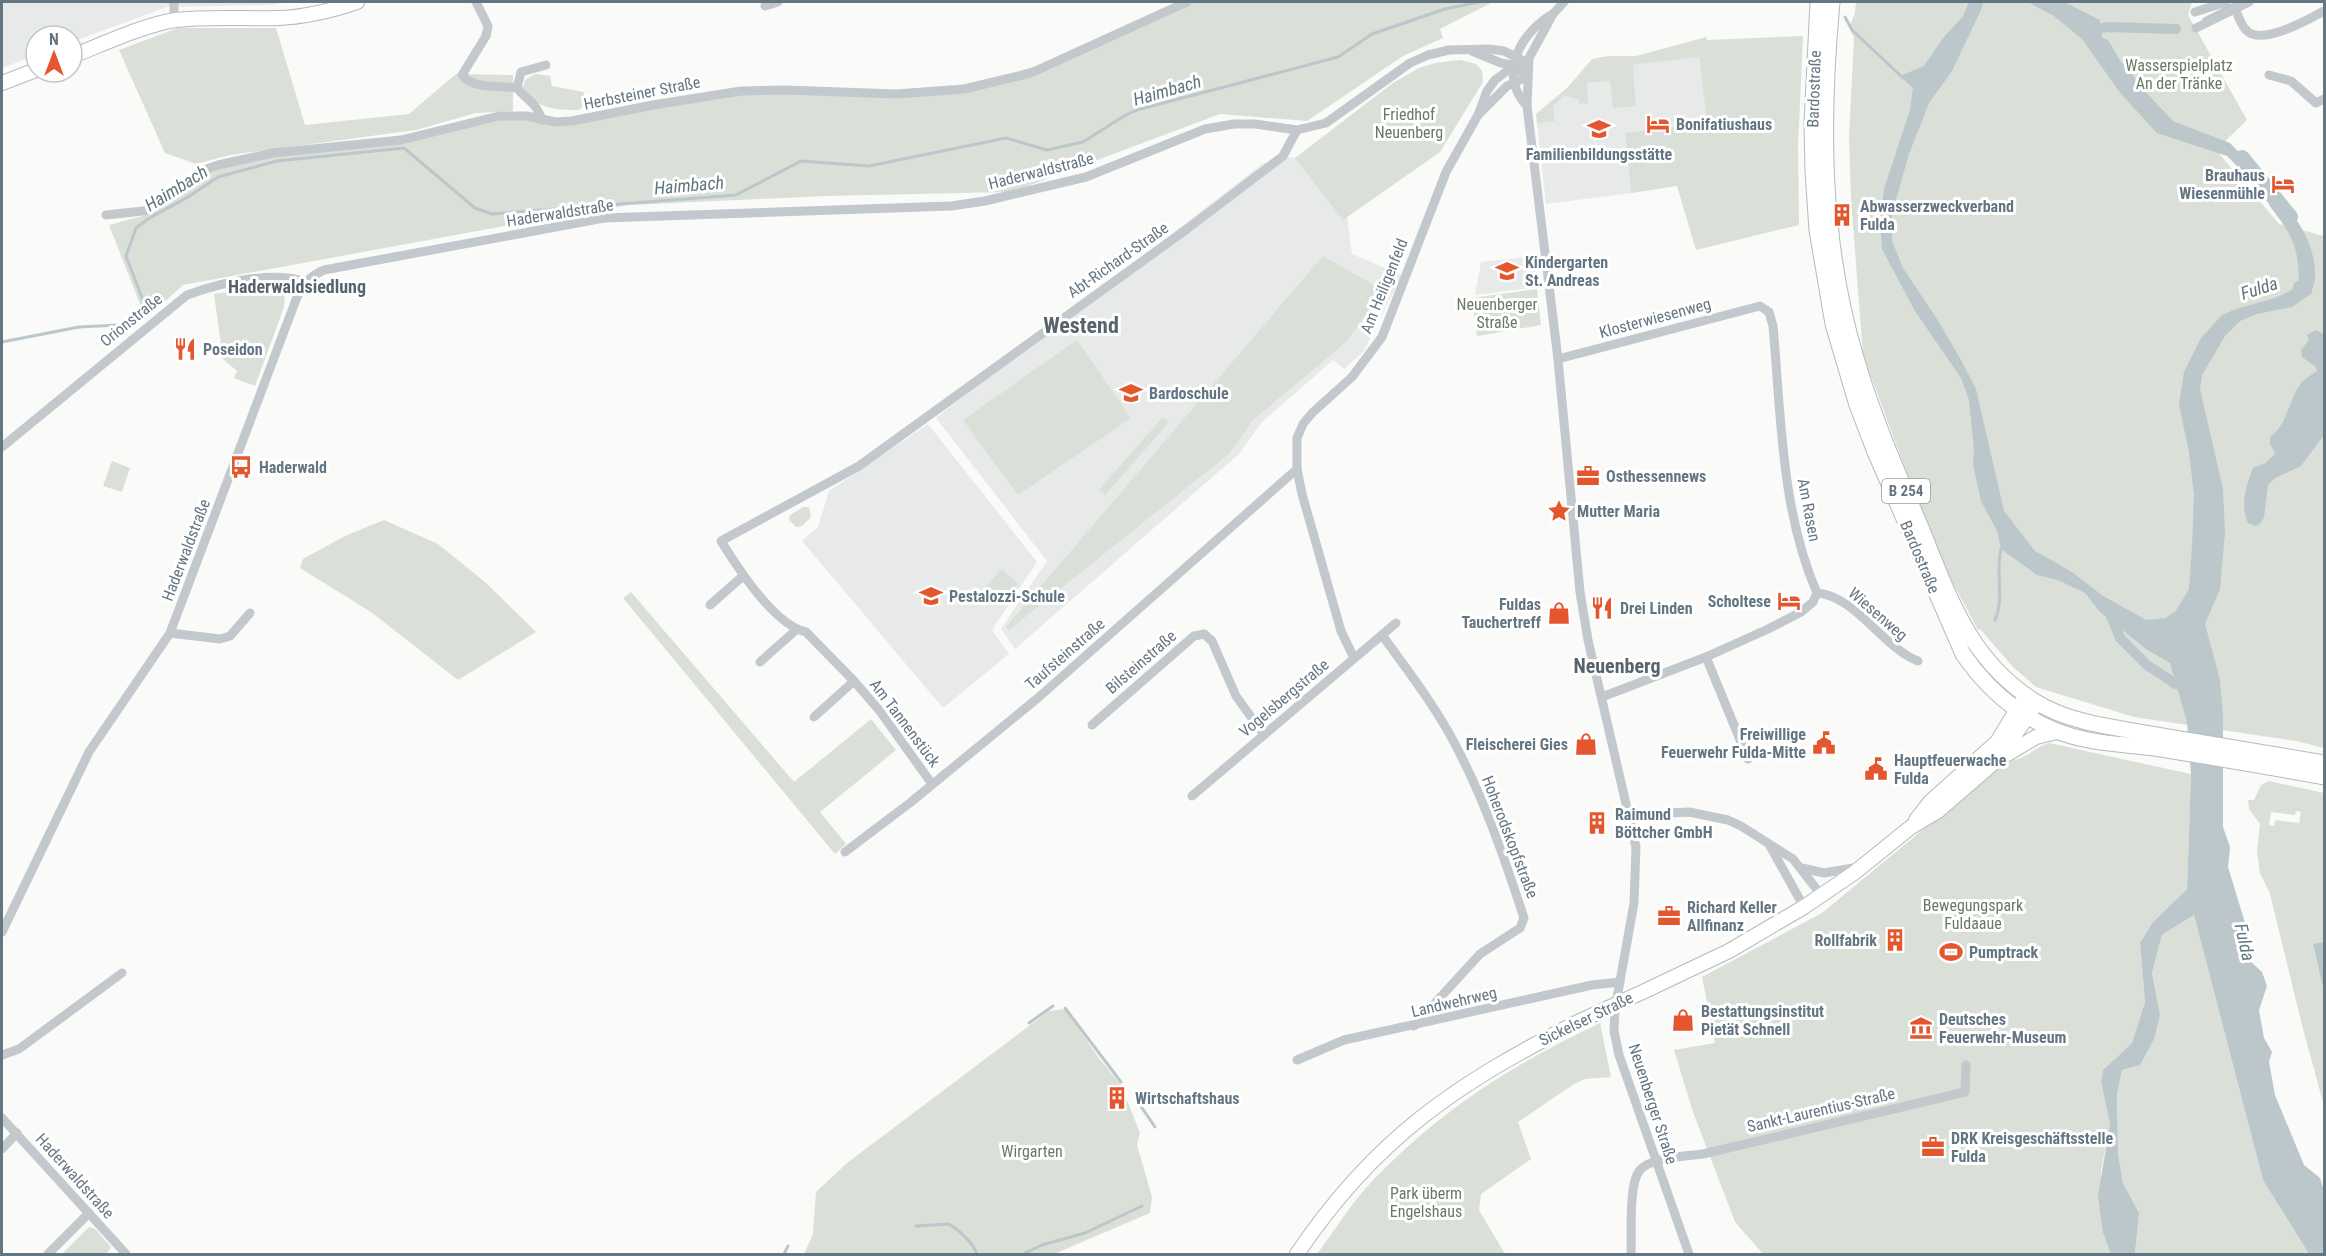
<svg xmlns="http://www.w3.org/2000/svg" width="2326" height="1256" viewBox="0 0 2326 1256" font-family="'Roboto Condensed',sans-serif">
<style>
.built{fill:#e8e9e9}
.green{fill:#dadfd7;fill-rule:evenodd}
.water{fill:#bbc7cb}
.lines{fill:none;stroke-linecap:round;stroke-linejoin:round}
.stream{stroke:#bbc7cb;stroke-width:3}
.canal{stroke:#bbc7cb;stroke-width:10}
.river{stroke:#bbc7cb;stroke-width:16}
.secondary-casing{stroke:#b3babf;stroke-width:16}
.primary-casing{stroke:#b5babe;stroke-width:17}
.minor{stroke:#c3c8cc;stroke-width:9}
.secondary{stroke:#fff;stroke-width:14}
.primary{stroke:#fff;stroke-width:15}
.secondary-bridge-casing{stroke:#b3babf;stroke-width:16;stroke-linecap:butt}
.secondary-bridge{stroke:#fff;stroke-width:14}
.labels{text-anchor:middle;dominant-baseline:central;stroke-width:6;stroke-linejoin:round;paint-order:stroke}
.shield{fill:#fff;stroke:#939fa8;stroke-width:1.5}
.shield-label{font-size:15px;font-weight:bold;fill:#657683}
.park-label{font-size:16px;fill:#687a64;stroke:#fff}
.street-label{font-size:16px;fill:#657683;stroke:#fff}
.poi-label{font-size:16px;font-weight:bold;fill:#657683;stroke:#fff;text-anchor:start}
.water-label{font-size:18px;font-style:italic;fill:#60757c;stroke:#fff}
.neighbourhood-label{font-size:18px;font-weight:bold;fill:#57646e;stroke:#fff}
.quarter-label{font-size:20px;font-weight:bold;fill:#57646e;stroke:#fff}
.district-label{font-size:22px;font-weight:bold;fill:#57646e;stroke:#fff}
</style>
<rect width="100%" height="100%" fill="#fafaf8"/>
<g class="built">
<polygon points="2,2 287,2 271,5 167,7 72,42 72,36 36,36 36,55 2,68"/>
<polygon points="1699,57 1707,123 1625,133 1631,193 1546,204 1537,124 1555,121 1553,106 1565,96 1579,100 1587,83 1610,81 1636,106 1633,65"/>
<polygon points="1285,156 1295,158 1347,217 1352,254 1402,275 1363,352 1344,369 1333,360 1261,423 1239,454 1015,649 1001,629 1047,561 936,418 1262,164"/>
<polygon points="1534,256 1537,287 1475,295 1481,262"/>
<polygon points="928,424 1037,562 992,630 1009,654 943,708 802,541 818,527 829,491"/>
</g>
<g class="green">
<polygon points="1190,2 1493,2 1440,29 1443,38 1403,56 1307,121 1220,114 1025,187 1005,192 826,196 629,205 537,220 183,285 146,319 109,225 154,213 207,172 275,153 373,143 506,116 571,118 728,95 915,91 978,83 1044,64"/>
<polygon points="1856,2 2192,2 2188,15 2247,120 2216,150 2279,224 2324,236 2324,748 2296,741 2134,717 2036,687 2013,667 1980,629 1978,630 1936,551 1863,355 1851,198 1849,137 1854,37 1849,28 1855,13"/>
<polygon points="178,28 276,28 305,125 409,114 456,74 513,75 513,111 476,113 416,130 230,155 196,164 165,153 119,50"/>
<polygon points="1803,36 1798,147 1799,225 1696,250 1677,186 1631,193 1625,133 1707,123 1699,57 1633,65 1636,106 1613,108 1610,81 1587,83 1588,103 1579,104 1579,100 1565,96 1553,106 1555,121 1537,124 1536,114 1567,88 1592,59 1608,56 1636,56 1706,37 1707,40"/>
<polygon points="1460,60 1476,64 1482,71 1483,82 1440,152 1343,220 1295,158 1393,83 1419,68 1435,63"/>
<path d="M535,74L550,76L552,86L584,92L582,107L579,110C553,110 542,109 522,91L525,80Z"/>
<polygon points="1323,256 1383,290 1347,341 1252,421 1230,453 1009,630 1006,627"/>
<polygon points="280,285 285,289 284,307 255,386 234,378 237,371 223,359 214,294"/>
<polygon points="1537,289 1541,325 1477,336 1472,298"/>
<polygon points="1077,340 1131,418 1018,495 963,420"/>
<polygon points="1163,417 1169,422 1105,495 1099,490"/>
<polygon points="112,461 130,468 122,492 103,486"/>
<polygon points="803,507 809,507 811,517 802,526 796,527 789,520 790,515"/>
<polygon points="384,520 438,544 485,582 536,632 458,680 371,612 300,568 303,559 345,536"/>
<polygon points="1002,569 1018,584 1000,603 984,588"/>
<polygon points="631,592 794,782 871,719 896,750 820,812 846,844 835,854 623,598"/>
<path d="M2049,743L2191,774L2187,889L2153,922L2140,941L2145,1002L2132,1043L2103,1070L2101,1082L2110,1124L2101,1171L2103,1233L2111,1254H1763L1735,1222L1693,1112L1674,1050L1715,1043L1702,977L1822,913L2000,766C2008,762 2015,760 2023,757C2032,753 2038,746 2049,743Z"/>
<path d="M2269,781L2324,793V942L2313,945L2324,993V1106L2302,1025L2270,894L2260,873L2257,851L2260,824L2249,809L2248,800H2254L2261,785ZM2296,811L2301,812L2299,823L2275,820L2274,826L2269,825L2271,812L2295,815Z"/>
<polygon points="2194,915 2263,1180 2309,1254 2135,1254 2139,1213 2123,1183 2118,1154 2117,1094 2122,1070 2140,1065 2160,1015 2152,973 2162,935"/>
<polygon points="1066,1009 1098,1057 1121,1085 1140,1133 1137,1145 1152,1197 1150,1213 1054,1254 804,1254 813,1234 816,1192 847,1163 1049,1011"/>
<path d="M1600,1023L1611,1077L1585,1079L1574,1084L1518,1122L1531,1159L1481,1194L1479,1210L1505,1254H1317C1333,1233 1348,1208 1366,1188C1433,1115 1511,1065 1600,1023Z"/>
<polygon points="89,1227 95,1229 111,1247 106,1254 62,1254"/>
</g>
<g class="water">
<path d="M1969,2H1983L1981,10L1952,71L1929,103L1909,154L1892,214V241L1903,268L1937,319L1961,360L1976,389L2004,511L2035,551L2072,572L2103,596L2146,620L2165,618L2175,612L2189,589L2192,545L2194,495L2189,452L2179,405L2184,372L2201,338L2222,315L2236,309L2278,297L2292,290L2294,283L2299,280C2298,243 2291,234 2269,205L2278,198C2299,219 2315,245 2315,275C2316,282 2312,286 2312,293L2292,307L2257,314L2240,321L2225,336L2202,375L2200,389L2223,489L2225,533L2220,589L2205,624L2220,680L2223,715V827L2230,847L2228,867L2246,926L2250,961L2262,972L2267,986L2259,1010L2264,1038L2272,1052L2269,1062L2275,1095L2304,1165L2320,1178L2324,1191V1254H2309L2263,1180L2194,915L2162,935L2152,973L2160,1015L2154,1039L2140,1065L2122,1070L2117,1094L2118,1154L2123,1183L2139,1213L2135,1254H2111L2103,1233L2098,1196L2110,1124L2101,1082L2103,1070L2132,1043L2145,1002L2140,942L2153,922L2187,889L2191,774L2187,722L2170,663L2146,649L2100,612L2085,593L2058,580L2037,575L2001,549L1997,531L1981,501L1973,464L1974,449L1969,400L1961,378L1915,311L1882,249L1880,220L1884,189L1910,110L1913,88L1900,76L1924,66L1943,38L1963,16Z"/>
<polygon points="2028,2 2064,2 2100,20 2102,37 2108,40 2121,62 2125,64 2140,86 2173,121 2230,143 2259,173 2252,181 2227,156 2157,133 2121,94 2082,39 2054,16"/>
<path d="M2316,330L2324,334V435L2301,466L2275,478L2268,485L2264,517L2260,524L2255,526L2248,523C2240,505 2246,486 2253,468L2266,463L2275,453L2270,444V437C2286,427 2289,401 2299,386C2304,378 2311,376 2317,371L2316,367L2302,357L2301,350L2309,340L2307,335Z"/>
<polygon points="2324,942 2324,993 2313,944"/>
</g>
<g class="lines">
<g class="stream">
<polyline points="1845,17 1852,30 1903,78"/>
<polyline points="2204,19 2238,2"/>
<polyline points="2,342 79,327 119,325 134,319 138,313 144,310 144,303 126,256 136,228 148,219 188,197 218,177 277,161 404,148 475,208 492,214 736,195 801,161 869,166 1006,138 1047,150 1083,142 1124,116 1137,110 1338,57 1372,34 1445,9 1479,2"/>
<path d="M1995,620C2005,597 1995,573 2001,549L2004,547"/>
<polyline points="1065,1008 1121,1082"/>
<polyline points="1029,1023 1053,1006"/>
<polyline points="1140,1105 1155,1127"/>
<path d="M916,1226L949,1224C960,1231 972,1242 977,1254"/>
<polyline points="784,1254 788,1246"/>
<polyline points="1023,1254 1042,1245 1085,1233 1142,1206"/>
</g>
<g class="canal">
<polyline points="2090,31 2107,27 2176,29"/>
<polyline points="2109,611 2120,638 2147,665 2176,684 2190,684"/>
</g>
<polyline class="river" points="2242,158 2290,217"/>
<g class="secondary-casing">
<g id="secondary">
<path d="M72,56C101,45 146,24 176,20C209,16 243,19 277,18C300,18 335,10 357,2"/>
<polyline points="2,83 36,70"/>
<polyline points="2004,756 2036,737 2057,732"/>
<polyline points="1916,820 1930,802 1997,742 2026,695"/>
<polyline points="1649,989 1729,951 1804,907 1854,873 1911,827 1938,811 1997,760 2037,703"/>
<path d="M1297,1254C1375,1138 1457,1083 1580,1021"/>
</g>
</g>
<g class="primary-casing">
<g id="primary">
<path d="M1818,2L1812,124L1813,171L1817,230L1833,324L1857,405L1875,452L1963,654C1993,698 2036,730 2088,740C2112,745 2137,745 2161,749C2216,758 2270,767 2324,777"/>
<path d="M1832,2C1821,121 1821,242 1856,358C1873,417 1898,473 1922,530C1950,599 1970,661 2036,702C2073,725 2121,728 2163,736C2217,745 2271,754 2324,763"/>
</g>
</g>
<g class="minor">
<polyline points="174,2 174,20"/>
<path d="M476,2L488,26L486,36L462,75C474,90 499,85 517,88C529,102 536,102 542,120"/>
<polyline points="1564,2 1553,14 1529,58 1527,106 1558,359 1580,592 1588,640 1636,847 1634,903 1615,1009 1614,1031 1619,1055 1689,1254"/>
<polyline points="765,6 778,2"/>
<path d="M2235,9C2238,15 2241,25 2246,30C2261,47 2309,19 2324,11"/>
<polyline points="2195,12 2226,2"/>
<polyline points="2196,28 2249,2"/>
<polyline points="1472,51 1501,63 1519,66"/>
<polyline points="2269,75 2291,81 2316,103 2324,99"/>
<polyline points="517,88 521,72 546,65"/>
<path d="M1527,106C1497,74 1521,32 1553,14"/>
<polyline points="1478,115 1507,86 1528,76"/>
<polyline points="106,215 152,210 201,171 218,165 273,153 401,140 499,116 527,116 556,122 572,121 653,105 741,91 786,90 896,94 964,89 1031,73 1187,2"/>
<path d="M1558,359L1760,306L1769,312L1773,326C1781,414 1781,511 1817,593L1813,602L1801,612L1768,629L1706,657L1602,697"/>
<path d="M2,447L187,295C220,283 272,270 306,282"/>
<path d="M1817,593C1856,596 1882,647 1918,661"/>
<polyline points="710,605 743,576"/>
<polyline points="170,633 220,639 230,636 250,613"/>
<path d="M1382,635C1408,671 1436,707 1456,746C1485,801 1505,860 1524,918L1520,928L1480,954L1414,1026"/>
<polyline points="1706,657 1748,759"/>
<polyline points="1354,658 1341,631 1302,494 1297,469 1297,438 1303,424 1312,413 1352,377 1382,337 1446,172 1478,115 1487,91 1495,80 1507,71 1528,70"/>
<polyline points="760,662 796,630"/>
<polyline points="814,717 854,681"/>
<polyline points="1092,725 1194,636 1204,634 1212,641 1236,696 1264,735"/>
<path d="M932,784L879,710L854,681L806,632C774,625 737,567 721,541L859,466L1187,229L1283,156L1297,130"/>
<polyline points="1192,796 1396,623"/>
<polyline points="1630,818 1668,813 1689,812 1728,820 1741,826 1793,859 1822,896"/>
<polyline points="1770,846 1804,907"/>
<polyline points="845,852 911,802 1039,697 1297,469"/>
<polyline points="1802,868 1824,873 1859,867"/>
<path d="M2,932L89,752L170,633L297,297C303,284 310,276 324,270L604,218L951,206L985,201L1086,177L1205,129L1234,124H1255L1297,130L1326,123L1410,63L1428,55L1449,50L1490,49L1504,51L1528,63"/>
<polyline points="2,1055 19,1049 122,973"/>
<polyline points="1297,1060 1344,1040 1592,985 1620,982"/>
<polyline points="2,1118 126,1254"/>
<polyline points="2,1149 17,1133"/>
<polyline points="48,1254 89,1213"/>
<path d="M1631,1254C1632,1235 1628,1184 1640,1170C1651,1157 1687,1156 1703,1154L1965,1092L1966,1065"/>
</g>
<use href="#secondary" class="secondary"/>
<use href="#primary" class="primary"/>
<g class="secondary-bridge-casing">
<polyline id="secondary-bridge" points="1580,1021 1649,989"/>
</g>
<use href="#secondary-bridge" class="secondary-bridge"/>
</g>
<defs>
<g id="hotel-bare" transform="scale(1.8)"><path d="M-6-4.5h1.5V1H6V5H4.5V3h-9V5H-6ZM-4 0a1.8 1.8 0 1 1 3.6 0ZM.5 0V-2.5h3Q6-2.5 6 0Z" fill="#e4572e" stroke="#fff" stroke-width="2.5" paint-order="stroke"/></g>
<g id="school-bare" transform="scale(1.8)"><path d="M0-5L7-2L0 1L-7-2ZM-4 1L0 2.5L4 1V4Q0 6-4 4Z" fill="#e4572e" stroke="#fff" stroke-width="2.5" paint-order="stroke"/></g>
<g id="building-bare" transform="scale(1.8)"><path d="M-4-6H4V6H1V3H-1V6H-4ZM-2.5-4.3h1.7v1.8h-1.7ZM.8-4.3h1.7v1.8H.8ZM-2.5-1h1.7V.8h-1.7ZM.8-1h1.7V.8H.8Z" fill="#e4572e" stroke="#fff" stroke-width="2.5" paint-order="stroke"/></g>
<g id="restaurant-bare" transform="scale(1.8)"><path d="M-5-6h1v4h1v-4h1v4h1v-4h1v5L-1.5 .5V6h-2V.5L-5-1ZM5-6V6H3V1.5H1.5Q1.5-4 5-6Z" fill="#e4572e" stroke="#fff" stroke-width="2.5" paint-order="stroke"/></g>
<g id="bus-bare" transform="scale(1.8)"><path d="M-5-6H5V4H4V6H2V4H-2V6H-4V4H-5ZM-3.5-4V0h7V-4ZM-3.5 1.2v1.5H-2V1.2ZM2 1.2v1.5H3.5V1.2Z" fill="#e4572e" stroke="#fff" stroke-width="2.5" paint-order="stroke"/></g>
<g id="office-bare" transform="scale(1.8)"><path d="M-6-3h4V-5.5h4V-3h4V5H-6ZM-1-4.5V-3h2v-1.5ZM-6 0V1H6V0Z" fill="#e4572e" stroke="#fff" stroke-width="2.5" paint-order="stroke"/></g>
<g id="sight-bare" transform="scale(1.8)"><path d="M0-6L1.8-2.2L6-1.7L2.9 1.2L3.7 5.4L0 3.3L-3.7 5.4L-2.9 1.2L-6-1.7L-1.8-2.2Z" fill="#e4572e" stroke="#fff" stroke-width="2.5" paint-order="stroke"/></g>
<g id="shop-bare" transform="scale(1.8)"><path d="M-5-2.5h2.3a2.7 3.5 0 0 1 5.4 0H5L5.5 6h-11ZM-1.5-2.5h3a1.5 2.3 0 0 0-3 0Z" fill="#e4572e" stroke="#fff" stroke-width="2.5" paint-order="stroke"/></g>
<g id="civic-bare" transform="scale(1.8)"><path d="M-.6-6.5H3V-4.5H.6V-3L4-1V1h2V6H-6V1h2V-1L-.6-3ZM-1.2 2.5V6h2.4V2.5Z" fill="#e4572e" stroke="#fff" stroke-width="2.5" paint-order="stroke"/></g>
<g id="stadium-bare" transform="scale(1.8)"><path d="M0-5a6.5 5 0 1 0 0 10a6.5 5 0 1 0 0-10ZM-3.5-1.8h7v3.6h-7Z" fill="#e4572e" stroke="#fff" stroke-width="2.5" paint-order="stroke"/></g>
<g id="museum-bare" transform="scale(1.8)"><path d="M0-6L6-3V-2H-6V-3ZM-5-1h2V3h-2ZM-1-1h2V3h-2ZM3-1h2V3H3ZM-6 4H6V6H-6Z" fill="#e4572e" stroke="#fff" stroke-width="2.5" paint-order="stroke"/></g>
</defs>
<g fill-rule="evenodd">
<use href="#hotel-bare" x="1658" y="124"/>
<use href="#school-bare" x="1599" y="129"/>
<use href="#hotel-bare" x="2283" y="184"/>
<use href="#building-bare" x="1842" y="215"/>
<use href="#school-bare" x="1507" y="271"/>
<use href="#restaurant-bare" x="185" y="349"/>
<use href="#school-bare" x="1131" y="393"/>
<use href="#bus-bare" x="241" y="467"/>
<use href="#office-bare" x="1588" y="476"/>
<use href="#sight-bare" x="1559" y="511"/>
<use href="#school-bare" x="931" y="596"/>
<use href="#hotel-bare" x="1789" y="601"/>
<use href="#restaurant-bare" x="1602" y="608"/>
<use href="#shop-bare" x="1559" y="613"/>
<use href="#civic-bare" x="1824" y="743"/>
<use href="#shop-bare" x="1586" y="744"/>
<use href="#civic-bare" x="1876" y="769"/>
<use href="#building-bare" x="1597" y="823"/>
<use href="#office-bare" x="1669" y="916"/>
<use href="#building-bare" x="1895" y="940"/>
<use href="#stadium-bare" x="1951" y="952"/>
<use href="#shop-bare" x="1683" y="1020"/>
<use href="#museum-bare" x="1921" y="1028"/>
<use href="#building-bare" x="1117" y="1098"/>
<use href="#office-bare" x="1933" y="1147"/>
</g>
<g class="labels">
<rect class="shield" x="1882" y="479" width="48" height="24" rx="4.5"/>
<g class="shield-label">
<text x="1906" y="491">B 254</text>
</g>
<g class="park-label">
<text x="2179" y="65">Wasserspielplatz<tspan x="2179" dy="18">An der Tränke</tspan></text>
<text x="1409" y="114">Friedhof<tspan x="1409" dy="18">Neuenberg</tspan></text>
<text x="1497" y="304">Neuenberger<tspan x="1497" dy="18">Straße</tspan></text>
<text x="1973" y="905">Bewegungspark<tspan x="1973" dy="18">Fuldaaue</tspan></text>
<text x="1032" y="1151">Wirgarten</text>
<text x="1426" y="1193">Park überm<tspan x="1426" dy="18">Engelshaus</tspan></text>
</g>
<g class="street-label">
<text transform="translate(1814 89) rotate(-88)">Bardostraße</text>
<text transform="translate(642 93) rotate(-11)">Herbsteiner Straße</text>
<text transform="translate(1041 171) rotate(-14)">Haderwaldstraße</text>
<text transform="translate(560 213) rotate(-9)">Haderwaldstraße</text>
<text transform="translate(1118 260) rotate(-35)">Abt-Richard-Straße</text>
<text transform="translate(1384 286) rotate(-68)">Am Heiligenfeld</text>
<text transform="translate(1655 318) rotate(-15)">Klosterwiesenweg</text>
<text transform="translate(131 320) rotate(-39)">Orionstraße</text>
<text transform="translate(1809 510) rotate(79)">Am Rasen</text>
<text transform="translate(186 550) rotate(-69)">Haderwaldstraße</text>
<text transform="translate(1920 557) rotate(67)">Bardostraße</text>
<text transform="translate(1878 614) rotate(41)">Wiesenweg</text>
<text transform="translate(1065 654) rotate(-41)">Taufsteinstraße</text>
<text transform="translate(1141 662) rotate(-41)">Bilsteinstraße</text>
<text transform="translate(1284 698) rotate(-40)">Vogelsbergstraße</text>
<text transform="translate(905 723) rotate(53)">Am Tannenstück</text>
<text transform="translate(1510 837) rotate(69)">Hoherodskopfstraße</text>
<text transform="translate(1454 1002) rotate(-13)">Landwehrweg</text>
<text transform="translate(1586 1019) rotate(-26)">Sickelser Straße</text>
<text transform="translate(1653 1104) rotate(72)">Neuenberger Straße</text>
<text transform="translate(1821 1110) rotate(-13)">Sankt-Laurentius-Straße</text>
<text transform="translate(75 1176) rotate(48)">Haderwaldstraße</text>
</g>
<g class="poi-label">
<text x="1676" y="124">Bonifatiushaus</text>
<text x="1599" y="154" text-anchor="middle">Familienbildungsstätte</text>
<text x="2265" y="175" text-anchor="end">Brauhaus<tspan x="2265" dy="18">Wiesenmühle</tspan></text>
<text x="1860" y="206">Abwasserzweckverband<tspan x="1860" dy="18">Fulda</tspan></text>
<text x="1525" y="262">Kindergarten<tspan x="1525" dy="18">St. Andreas</tspan></text>
<text x="203" y="349">Poseidon</text>
<text x="1149" y="393">Bardoschule</text>
<text x="259" y="467">Haderwald</text>
<text x="1606" y="476">Osthessennews</text>
<text x="1577" y="511">Mutter Maria</text>
<text x="949" y="596">Pestalozzi-Schule</text>
<text x="1771" y="601" text-anchor="end">Scholtese</text>
<text x="1541" y="604" text-anchor="end">Fuldas<tspan x="1541" dy="18">Tauchertreff</tspan></text>
<text x="1620" y="608">Drei Linden</text>
<text x="1806" y="734" text-anchor="end">Freiwillige<tspan x="1806" dy="18">Feuerwehr Fulda-Mitte</tspan></text>
<text x="1568" y="744" text-anchor="end">Fleischerei Gies</text>
<text x="1894" y="760">Hauptfeuerwache<tspan x="1894" dy="18">Fulda</tspan></text>
<text x="1615" y="814">Raimund<tspan x="1615" dy="18">Böttcher GmbH</tspan></text>
<text x="1687" y="907">Richard Keller<tspan x="1687" dy="18">Allfinanz</tspan></text>
<text x="1877" y="940" text-anchor="end">Rollfabrik</text>
<text x="1969" y="952">Pumptrack</text>
<text x="1701" y="1011">Bestattungsinstitut<tspan x="1701" dy="18">Pietät Schnell</tspan></text>
<text x="1939" y="1019">Deutsches<tspan x="1939" dy="18">Feuerwehr-Museum</tspan></text>
<text x="1135" y="1098">Wirtschaftshaus</text>
<text x="1951" y="1138">DRK Kreisgeschäftsstelle<tspan x="1951" dy="18">Fulda</tspan></text>
</g>
<g class="water-label">
<text transform="translate(1167 90) rotate(-16)">Haimbach</text>
<text transform="translate(689 185) rotate(-5)">Haimbach</text>
<text transform="translate(176 188) rotate(-32)">Haimbach</text>
<text transform="translate(2259 288) rotate(-18)">Fulda</text>
<text transform="translate(2245 942) rotate(77)">Fulda</text>
</g>
<g class="neighbourhood-label">
<text x="297" y="286">Haderwaldsiedlung</text>
</g>
<g class="quarter-label">
<text x="1617" y="666">Neuenberg</text>
</g>
<g class="district-label">
<text x="1081" y="325">Westend</text>
</g>
</g>
<rect width="2326" height="1256" fill="none" stroke="#657683" stroke-width="6"/>
<g transform="translate(54 54)"><circle r="28" fill="#ffffff" stroke="#c1c8cd" stroke-width="1.5"/>
<path d="M0-4.5L10 22L0 15L-10 22Z" fill="#e4572e"/>
<text y="-9" font-size="16" font-weight="bold" text-anchor="middle" fill="#657683">N</text>
</g>
</svg>
